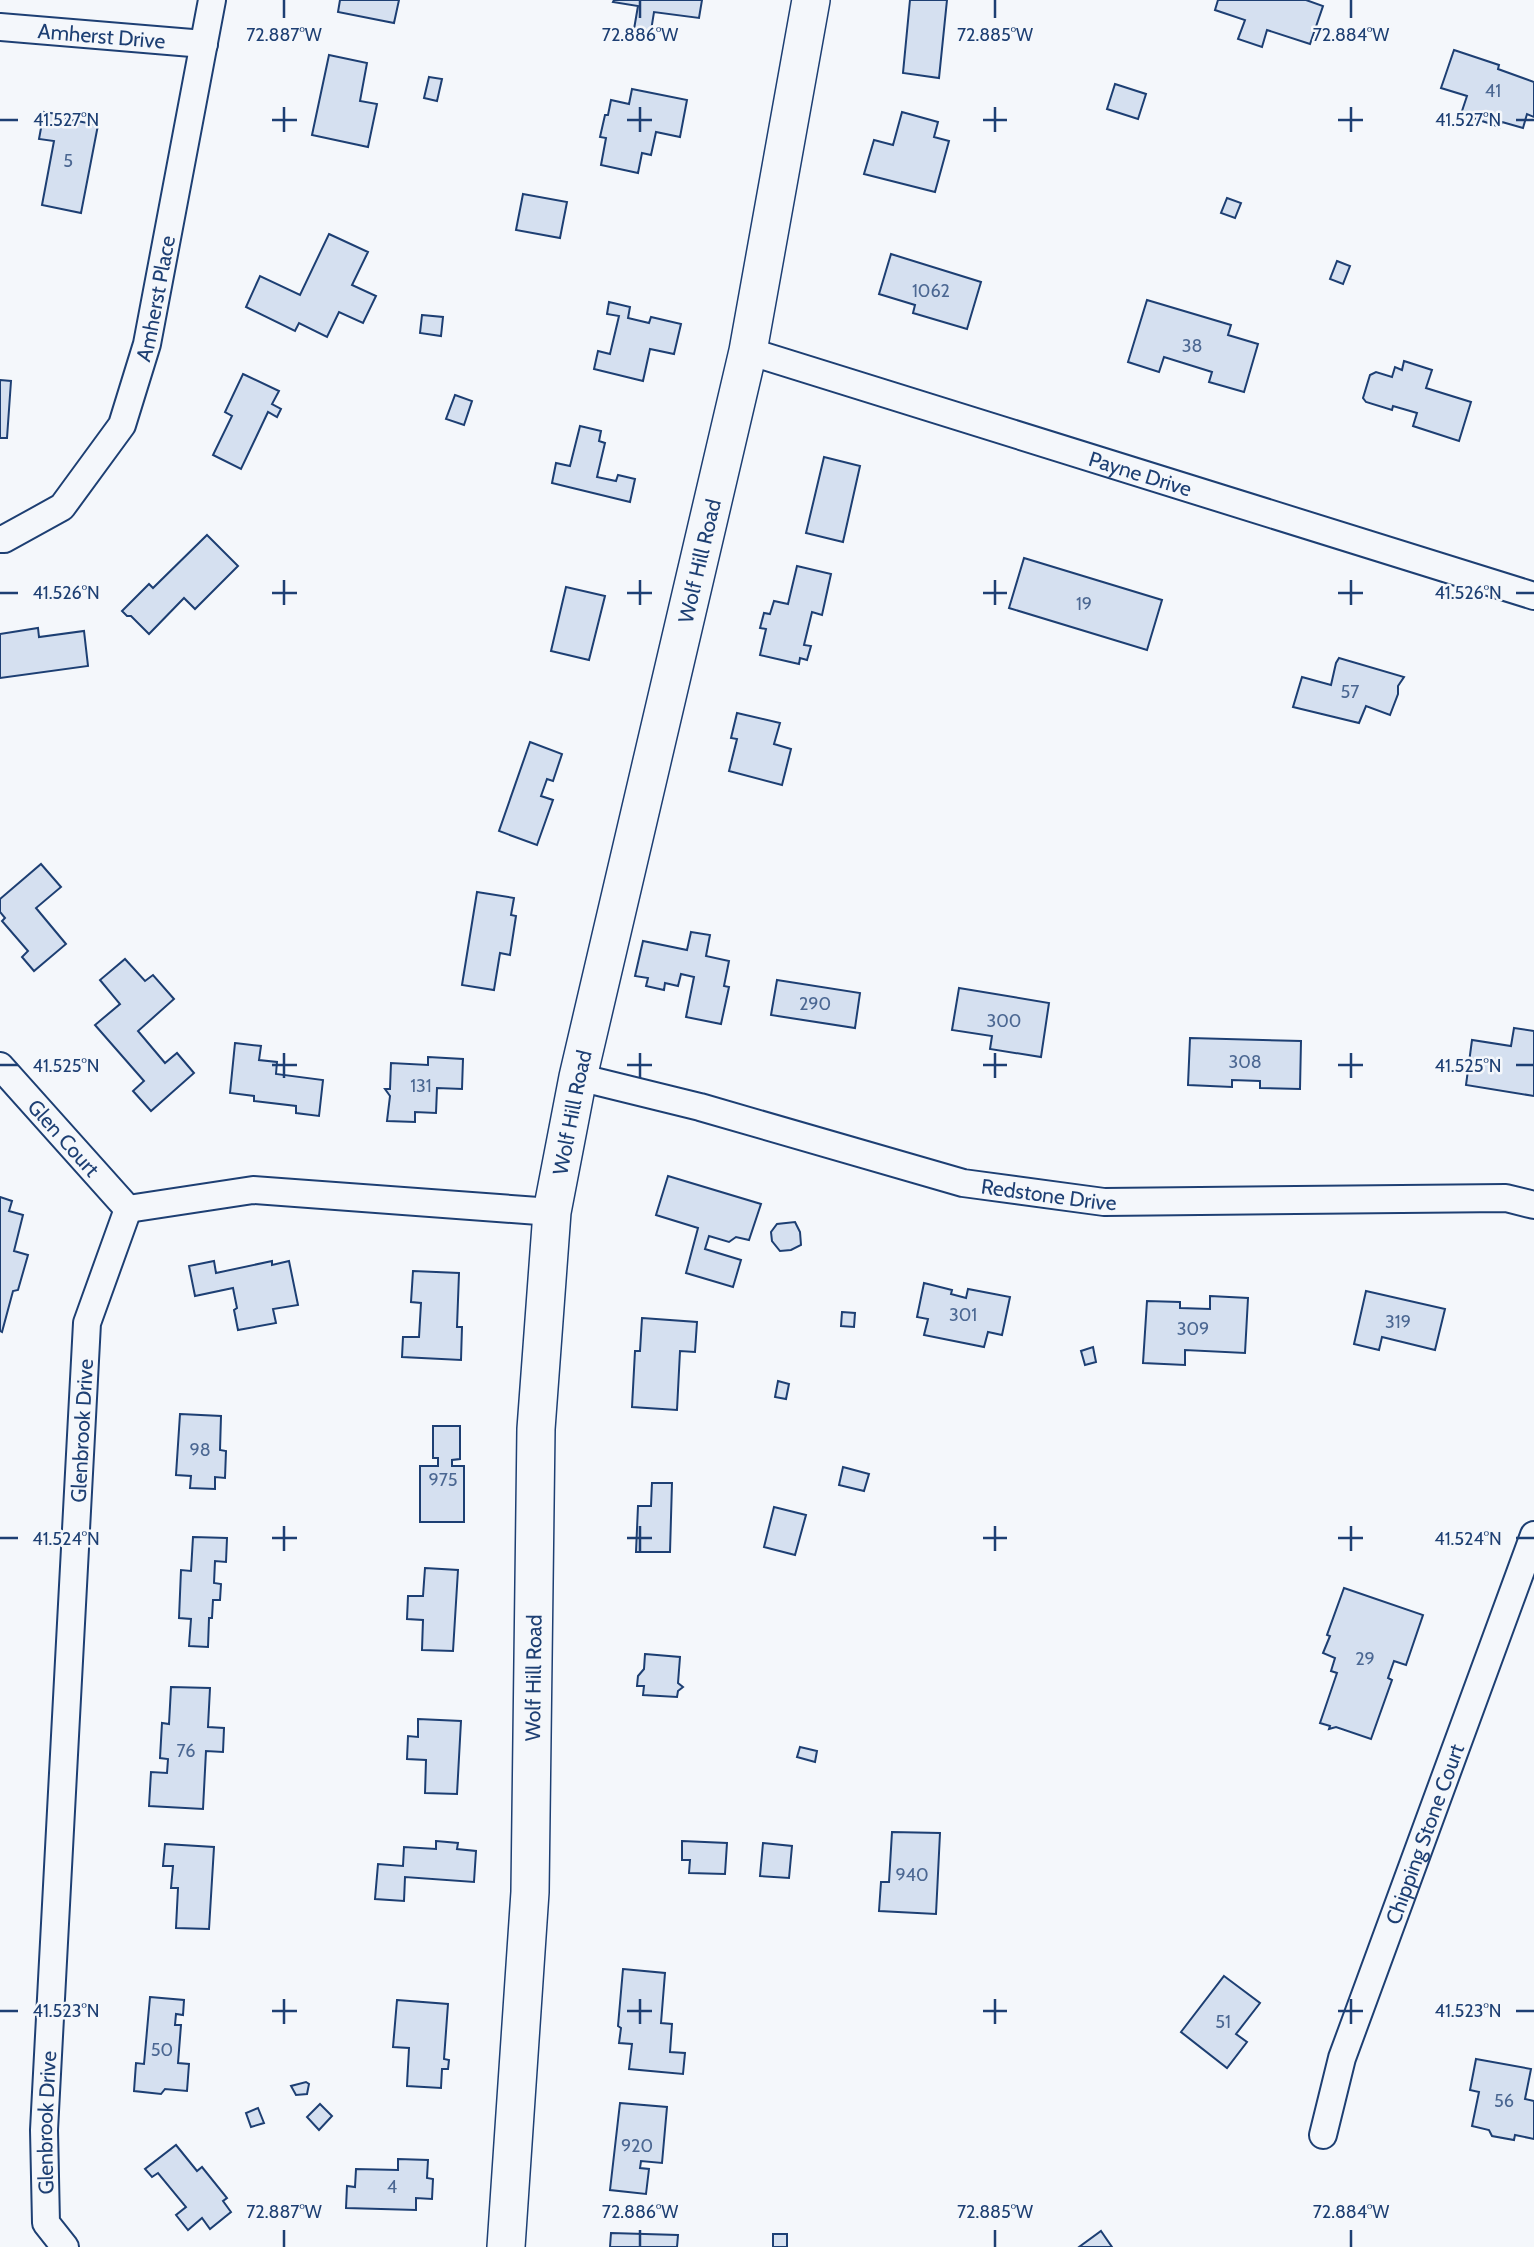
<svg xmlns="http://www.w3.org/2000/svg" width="1534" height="2247" viewBox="0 0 1534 2247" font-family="Cabin,sans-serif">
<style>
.building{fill:#d5e0f0;stroke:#1d3f73;stroke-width:2}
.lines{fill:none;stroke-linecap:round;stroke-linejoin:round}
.street-casing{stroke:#1d3f73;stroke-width:30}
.secondary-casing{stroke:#1d3f73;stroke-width:40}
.street{stroke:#f4f7fb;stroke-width:26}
.secondary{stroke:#f4f7fb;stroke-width:37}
.ticks{fill:none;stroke:#1d3f73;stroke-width:2.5}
.labels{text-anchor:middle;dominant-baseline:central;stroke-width:5;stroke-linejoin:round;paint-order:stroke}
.number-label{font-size:18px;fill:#4b6792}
.street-label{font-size:21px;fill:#1d3f73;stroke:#f4f7fb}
.ticks-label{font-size:18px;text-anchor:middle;fill:#1d3f73;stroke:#f4f7fb;stroke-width:5;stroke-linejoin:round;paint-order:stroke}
</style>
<rect width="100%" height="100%" fill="#f4f7fb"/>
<g class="building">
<polygon points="340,0 399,0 394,23 338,12"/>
<polygon points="614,0 702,0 699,18 654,12 650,37 633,35 638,6 613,2"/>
<polygon points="910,0 947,0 939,78 903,73"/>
<polygon points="1218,0 1306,0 1323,6 1310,44 1267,30 1262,47 1238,39 1245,20 1215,10"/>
<polygon points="1454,50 1499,65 1498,69 1534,82 1534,117 1527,114 1523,128 1502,122 1500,127 1461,114 1467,96 1441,88"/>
<polygon points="329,55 367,63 360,101 377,104 368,147 312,135"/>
<polygon points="429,77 442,79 437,101 424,98"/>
<polygon points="1115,84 1146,94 1138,119 1107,109"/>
<polygon points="632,89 687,100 680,137 656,132 651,155 642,153 638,173 601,165 606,138 600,137 605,115 608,115 611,100 629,104"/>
<polygon points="44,112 63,115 67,119 98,125 81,213 42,205 54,141 39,139"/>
<polygon points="902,112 938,122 934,137 949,141 935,192 864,174 874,140 893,145"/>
<polygon points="523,194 567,202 560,238 516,230"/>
<polygon points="1227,198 1241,203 1235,218 1221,213"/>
<polygon points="329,234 368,252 352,285 376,296 363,323 339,312 327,337 299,323 295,331 246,307 260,276 300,295"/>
<polygon points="891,254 981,282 967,329 913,313 915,305 879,294"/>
<polygon points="1337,261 1350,266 1343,284 1330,279"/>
<polygon points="1147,300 1231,325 1228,335 1258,344 1244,392 1209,382 1212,372 1164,357 1159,372 1128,362"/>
<polygon points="609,302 630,307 628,318 649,323 651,317 681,324 674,354 650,349 643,381 594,369 598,351 610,354 619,316 607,314"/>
<polygon points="422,315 443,317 441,336 420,333"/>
<polygon points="1404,361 1432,370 1426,388 1471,402 1459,441 1413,426 1417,413 1393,406 1392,410 1366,402 1363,398 1370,375 1376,372 1392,377 1395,367 1402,370"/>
<polygon points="243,374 279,391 272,404 281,409 277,417 268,412 241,469 213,455 232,416 225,412"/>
<polygon points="0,380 11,381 7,438 0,438"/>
<polygon points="455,395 472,401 464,425 446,419"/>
<polygon points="580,426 601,431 599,441 605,443 597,477 616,481 618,475 635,479 630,502 552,483 556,463 570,466"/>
<polygon points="824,457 860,466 843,542 806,533"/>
<polygon points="207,535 238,566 195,609 184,598 149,634 131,616 127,616 122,611 149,584 153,588"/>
<polygon points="1024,558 1162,600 1147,650 1009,608"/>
<polygon points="797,566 831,574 822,615 812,612 804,645 811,646 807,660 800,658 799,664 760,655 766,629 760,628 764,613 770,614 774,601 788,604"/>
<polygon points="566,587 605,596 589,660 551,651"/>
<polygon points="38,628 39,637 84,631 88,666 0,678 0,634"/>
<polygon points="1339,658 1404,677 1398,686 1398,694 1390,715 1366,706 1359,723 1293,707 1302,677 1331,685 1336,663"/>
<polygon points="737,713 780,723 774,744 791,749 782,785 729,771 737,739 731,738"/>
<polygon points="530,742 562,754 553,781 547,779 541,796 553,800 537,845 499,831"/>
<polygon points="41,864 61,887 36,908 66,944 34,971 22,957 28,951 2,921 5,918 0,912 0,899"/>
<polygon points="477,892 514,898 511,915 516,916 510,955 500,953 494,990 462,985"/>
<polygon points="691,932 710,935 706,956 729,961 724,986 729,987 721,1024 686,1017 694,977 681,974 678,986 665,983 664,990 646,986 648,978 635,976 643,941 687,950"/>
<polygon points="125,959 145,981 153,975 174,999 138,1031 165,1063 177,1053 194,1073 151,1111 133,1091 144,1081 95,1025 120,1004 100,980"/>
<polygon points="777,980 860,993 855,1028 771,1015"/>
<polygon points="959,988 1049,1003 1041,1057 990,1049 992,1036 952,1030"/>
<polygon points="1514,1028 1534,1031 1534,1096 1466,1085 1472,1040 1511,1046"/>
<polygon points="1190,1038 1301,1041 1300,1089 1260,1088 1260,1081 1232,1080 1232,1087 1188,1085"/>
<polygon points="235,1043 261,1046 259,1060 277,1062 276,1074 323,1080 319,1116 296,1113 296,1106 254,1101 254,1096 230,1093"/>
<polygon points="428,1057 463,1059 462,1089 437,1088 436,1113 415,1112 415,1122 387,1121 390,1096 385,1089 390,1089 391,1063 428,1065"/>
<polygon points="668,1176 761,1204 749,1240 736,1237 729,1242 709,1236 705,1249 741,1260 733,1287 686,1273 698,1228 656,1215"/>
<polygon points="0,1197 12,1201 9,1211 23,1215 14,1251 28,1255 18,1290 13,1291 2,1332 0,1331"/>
<polygon points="795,1222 800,1232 801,1245 791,1250 780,1251 772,1241 771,1232 777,1224"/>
<polygon points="214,1261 216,1273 272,1261 272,1265 289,1261 298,1305 273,1309 276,1323 238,1330 234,1310 237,1308 233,1288 195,1296 189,1266"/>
<polygon points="413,1271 459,1273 457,1327 462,1327 461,1360 402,1357 403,1337 419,1337 421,1303 411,1302"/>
<polygon points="924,1283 952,1290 951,1294 966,1298 968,1289 1010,1297 1002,1335 988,1332 984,1347 924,1335 928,1319 917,1317"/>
<polygon points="1366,1291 1445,1309 1435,1350 1382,1337 1379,1350 1354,1344"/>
<polygon points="1210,1296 1248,1298 1245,1353 1185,1350 1185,1365 1143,1363 1147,1301 1180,1302 1180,1308 1210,1309"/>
<polygon points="842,1312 855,1313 854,1327 841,1326"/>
<polygon points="642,1318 697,1322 695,1352 680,1351 677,1410 632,1407 635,1351 640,1351"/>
<polygon points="1093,1347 1096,1362 1085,1365 1081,1351"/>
<polygon points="778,1381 789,1384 786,1399 775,1397"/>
<polygon points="180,1414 221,1416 220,1450 226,1451 225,1478 215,1477 215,1489 190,1488 191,1476 176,1475"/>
<polygon points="433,1426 460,1426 460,1459 452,1460 452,1466 464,1466 464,1522 420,1522 420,1466 438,1466 438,1458 433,1458"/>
<polygon points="843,1467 869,1474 864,1491 839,1485"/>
<polygon points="652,1483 672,1483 670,1552 636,1552 638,1506 651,1506"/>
<polygon points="774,1507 806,1515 795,1555 764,1547"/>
<polygon points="193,1537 227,1538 226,1562 215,1561 214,1583 221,1584 220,1600 213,1600 212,1618 209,1618 208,1647 189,1646 191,1619 179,1618 181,1570 191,1571"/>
<polygon points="425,1568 458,1570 453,1651 422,1650 423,1620 407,1619 408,1596 423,1596"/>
<polygon points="1344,1588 1423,1615 1406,1665 1394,1661 1388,1678 1392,1680 1371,1739 1336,1727 1329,1729 1330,1726 1320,1723 1337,1673 1331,1671 1335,1658 1323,1653 1330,1636 1327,1635"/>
<polygon points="645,1654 680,1657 678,1683 683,1687 678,1691 677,1697 643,1695 644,1686 637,1686 638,1676 644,1669"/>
<polygon points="171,1687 210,1688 208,1727 224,1728 223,1752 206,1751 203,1809 149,1806 151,1772 167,1773 168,1759 160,1758 162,1723 169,1724"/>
<polygon points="418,1719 461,1721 457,1794 425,1793 426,1760 407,1759 408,1736 418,1737"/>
<polygon points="800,1747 817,1751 815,1762 797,1757"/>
<polygon points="892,1832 940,1833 936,1914 879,1911 881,1882 889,1882"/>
<polygon points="436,1841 458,1843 457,1849 476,1851 474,1882 405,1877 404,1901 375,1899 378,1864 403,1866 404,1847 436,1849"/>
<polygon points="682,1841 727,1843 725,1874 689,1873 690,1860 682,1860"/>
<polygon points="763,1843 792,1846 789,1878 760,1876"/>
<polygon points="165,1844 214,1847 209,1929 176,1928 178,1888 171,1888 173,1866 163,1866"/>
<polygon points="623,1969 665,1973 661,2023 672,2024 670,2052 685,2053 683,2074 629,2069 632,2044 619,2043 621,2028 618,2026"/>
<polygon points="1224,1976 1260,2003 1236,2034 1247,2042 1227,2068 1181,2032"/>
<polygon points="150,1997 184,2000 183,2015 176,2014 175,2025 181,2025 178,2063 189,2064 187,2091 165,2089 161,2094 134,2091 136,2063 144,2064"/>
<polygon points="397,2000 448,2004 444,2059 449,2060 448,2069 442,2069 441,2088 407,2086 409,2048 393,2047"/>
<polygon points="1476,2059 1531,2069 1525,2099 1534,2101 1534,2139 1515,2135 1514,2140 1492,2136 1489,2130 1472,2126 1479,2092 1470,2090"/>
<polygon points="306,2082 309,2084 307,2094 296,2095 291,2086"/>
<polygon points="620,2103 667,2107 662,2163 641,2161 640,2168 649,2169 646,2194 610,2190"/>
<polygon points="320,2104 332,2116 319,2130 307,2117"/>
<polygon points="258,2108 264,2123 251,2127 246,2113"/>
<polygon points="176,2145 197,2171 202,2167 227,2198 223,2201 231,2212 210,2229 202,2218 188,2230 176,2215 186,2207 158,2173 152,2177 145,2169"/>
<polygon points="398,2159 428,2160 427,2178 433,2179 432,2199 416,2198 416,2210 346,2208 347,2186 355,2187 356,2169 398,2170"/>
<polygon points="1101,2231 1112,2247 1079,2247"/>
<polygon points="611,2233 678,2235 677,2247 610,2247"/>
<rect x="773" y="2234" width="14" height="13"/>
</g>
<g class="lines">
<g class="street-casing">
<g id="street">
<path id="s1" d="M0,27L204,44"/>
<path id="s2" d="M748,351L1534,596"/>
<path id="s3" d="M0,539H4L62,507L122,425L147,344L212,0"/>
<path id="s4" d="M0,1066L128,1209"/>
<path id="s5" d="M578,1077L700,1107L963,1183L1104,1202L1506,1198L1534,1205"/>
<polyline points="128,1209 253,1190 552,1212"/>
<path id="s6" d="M1323,2135L1342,2058L1534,1535"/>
<path id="s7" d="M65,2247L46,2223L44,2130L87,1323L128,1209"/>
</g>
</g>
<g class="secondary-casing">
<g id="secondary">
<path id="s8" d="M506,2247L530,1892L536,1429L552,1212L578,1077L748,351L811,0"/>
</g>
</g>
<use href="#street" class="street"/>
<use href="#secondary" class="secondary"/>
</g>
<path class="ticks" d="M284,0V18M640,0V18M995,0V18M1351,0V18M284,107V132M640,107V132M995,107V132M1351,107V132M0,120H18M272,120H297M627,120H652M983,120H1007M1338,120H1363M1516,120H1534M284,580V605M640,580V605M995,580V605M1351,580V605M0,593H18M272,593H297M627,593H652M983,593H1007M1338,593H1363M1516,593H1534M284,1053V1078M640,1053V1078M995,1053V1078M1351,1053V1078M0,1065H18M272,1065H297M627,1065H652M983,1065H1007M1338,1065H1363M1516,1065H1534M284,1526V1551M640,1526V1551M995,1526V1551M1351,1526V1551M0,1538H18M272,1538H297M627,1538H652M983,1538H1007M1338,1538H1363M1516,1538H1534M284,1999V2024M640,1999V2024M995,1999V2024M1351,1999V2024M0,2011H18M272,2011H297M627,2011H652M983,2011H1007M1338,2011H1363M1516,2011H1534M284,2230V2247M640,2230V2247M995,2230V2247M1351,2230V2247"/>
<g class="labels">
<g class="number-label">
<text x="1493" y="91">41</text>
<text x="68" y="161">5</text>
<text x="931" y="291">1062</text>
<text x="1192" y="346">38</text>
<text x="1084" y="604">19</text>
<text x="1350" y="692">57</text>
<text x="815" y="1004">290</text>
<text x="1004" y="1021">300</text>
<text x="1245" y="1062">308</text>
<text x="421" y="1086">131</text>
<text x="963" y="1315">301</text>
<text x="1398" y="1322">319</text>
<text x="1193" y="1329">309</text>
<text x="200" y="1450">98</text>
<text x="443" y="1480">975</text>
<text x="1365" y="1659">29</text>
<text x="186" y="1751">76</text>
<text x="912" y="1875">940</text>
<text x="1223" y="2022">51</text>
<text x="162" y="2050">50</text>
<text x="1504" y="2101">56</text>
<text x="637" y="2146">920</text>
<text x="392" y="2187">4</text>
</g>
<g class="street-label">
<text stroke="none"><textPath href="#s1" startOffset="102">Amherst Drive</textPath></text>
<text stroke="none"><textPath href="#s3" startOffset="303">Amherst Place</textPath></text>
<text stroke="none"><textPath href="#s2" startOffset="411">Payne Drive</textPath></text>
<text stroke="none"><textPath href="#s8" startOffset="1704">Wolf Hill Road</textPath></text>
<text stroke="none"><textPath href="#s8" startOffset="1138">Wolf Hill Road</textPath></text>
<text stroke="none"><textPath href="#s4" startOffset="96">Glen Court</textPath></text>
<text stroke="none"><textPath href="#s5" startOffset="486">Redstone Drive</textPath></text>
<text stroke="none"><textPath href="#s7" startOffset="824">Glenbrook Drive</textPath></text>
<text stroke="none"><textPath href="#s8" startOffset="570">Wolf Hill Road</textPath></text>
<text stroke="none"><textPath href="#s6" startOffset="318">Chipping Stone Court</textPath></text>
<text stroke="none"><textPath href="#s7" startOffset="131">Glenbrook Drive</textPath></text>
</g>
</g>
<g class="ticks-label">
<text x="284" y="41">72.887°W</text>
<text x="640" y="41">72.886°W</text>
<text x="995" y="41">72.885°W</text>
<text x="1351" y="41">72.884°W</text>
<text x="66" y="126">41.527°N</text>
<text x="1468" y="126">41.527°N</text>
<text x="66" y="599">41.526°N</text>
<text x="1468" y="599">41.526°N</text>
<text x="66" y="1072">41.525°N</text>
<text x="1468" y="1072">41.525°N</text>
<text x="66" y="1545">41.524°N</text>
<text x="1468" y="1545">41.524°N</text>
<text x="66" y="2017">41.523°N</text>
<text x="1468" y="2017">41.523°N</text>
<text x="284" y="2218">72.887°W</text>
<text x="640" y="2218">72.886°W</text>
<text x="995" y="2218">72.885°W</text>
<text x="1351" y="2218">72.884°W</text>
</g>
</svg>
